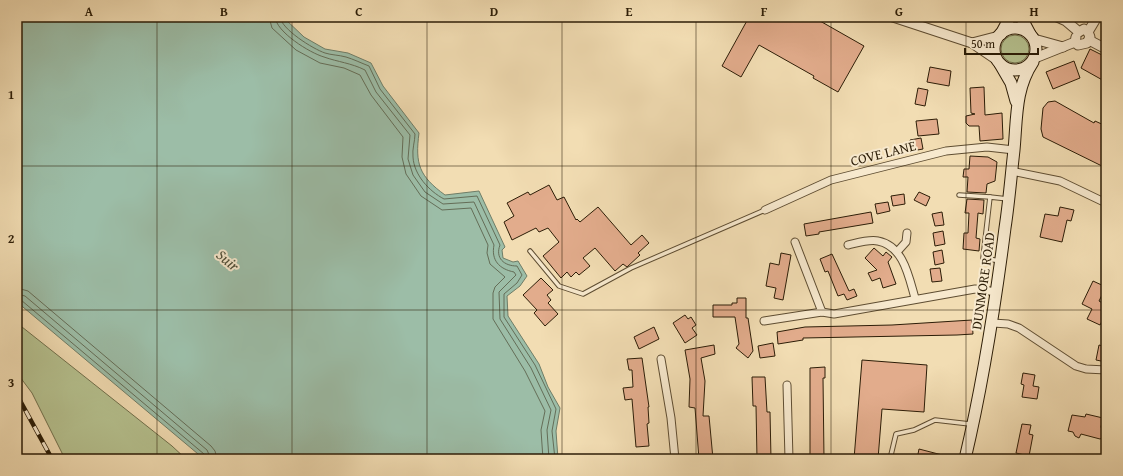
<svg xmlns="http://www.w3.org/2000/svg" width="1123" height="476" viewBox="0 0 1123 476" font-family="'Gentium Book Plus',serif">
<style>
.green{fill:#b6c290;stroke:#71704c}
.water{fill:#9cbda7;stroke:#6f7d67}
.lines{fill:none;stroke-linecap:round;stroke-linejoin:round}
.shore{stroke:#646d57;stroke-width:1}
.building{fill:#e2ac8c;stroke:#2c1d07}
.service-casing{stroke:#5e4d32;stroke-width:5.5}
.minor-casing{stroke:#5e4d32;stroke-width:9}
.tertiary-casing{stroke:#5e4d32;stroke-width:11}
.secondary-casing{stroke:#2c1d07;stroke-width:13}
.service{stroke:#f7e9ce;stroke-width:3.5}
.minor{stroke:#f7e9ce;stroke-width:7}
.tertiary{stroke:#f7e9ce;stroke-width:9}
.secondary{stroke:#f7e9ce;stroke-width:11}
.rail-casing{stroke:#2c1d07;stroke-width:4.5}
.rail{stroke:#f7e9ce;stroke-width:3;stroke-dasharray:9;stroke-linecap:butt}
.grid{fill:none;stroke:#2c1d07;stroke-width:1;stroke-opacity:0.55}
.labels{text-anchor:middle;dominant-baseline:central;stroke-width:4;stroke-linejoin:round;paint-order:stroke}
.street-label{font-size:14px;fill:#2c1d07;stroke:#f7e9ce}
.water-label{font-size:15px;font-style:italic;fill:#4e4d37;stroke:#f7e9ce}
.neatline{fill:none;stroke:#2c1d07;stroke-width:1.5}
.grid-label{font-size:13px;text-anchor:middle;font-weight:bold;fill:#2c1d07}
</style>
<rect width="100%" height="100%" fill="#f2ddb3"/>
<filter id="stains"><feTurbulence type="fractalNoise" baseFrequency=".005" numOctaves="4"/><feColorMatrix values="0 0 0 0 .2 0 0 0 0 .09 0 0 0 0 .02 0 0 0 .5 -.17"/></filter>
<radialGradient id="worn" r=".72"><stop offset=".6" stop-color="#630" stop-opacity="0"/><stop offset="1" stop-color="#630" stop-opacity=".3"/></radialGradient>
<g class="green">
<circle cx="1015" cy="49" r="14"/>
<polygon points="17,323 172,446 186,459 65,459 32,393 17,373"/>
</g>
<path class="water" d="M17,17H283L304,37L325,49L348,53L371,63L383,86L419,133C415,164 419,176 445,195L479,191L505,247L502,250L503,258L513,262L518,261L527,276L520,286L507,296L508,316L539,364L548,387L560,408L556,431L558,459H204L17,302Z"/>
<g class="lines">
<g class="shore">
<polyline points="269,17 272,28 296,50 320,63 344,68 360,75 371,95 403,137 402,157 406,174 421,196 442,210 471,208 488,245 487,253 490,264 505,277 495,287 493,293 493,319 525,371 545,411 541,430 543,459"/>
<path d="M275,17C276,32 310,53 324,57C338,62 351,63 365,70L376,92L410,135L408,159L413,175L425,192L443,204L474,202L494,245C491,260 499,269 514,272L516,275L499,292L500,319L531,368L551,410L547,430L549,459"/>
<path d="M280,17C281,29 313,49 325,53C331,55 339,55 346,57C353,59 361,63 369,66L380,89L415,134C415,141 412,149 413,157C414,175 429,191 444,199L477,196L500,245C495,258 504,266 517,266L522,275L517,283L504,294V317L535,365L556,409L552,431L555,459"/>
<polyline points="17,288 28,291 211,446 215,451 217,459"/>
<polyline points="17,294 25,296 207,450 211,459"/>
<polyline points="17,299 21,300 204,454 206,459"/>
</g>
</g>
<g class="building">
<polygon points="749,17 813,17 864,46 838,92 813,78 814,76 759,45 741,77 722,66"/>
<polygon points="1090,49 1106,57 1106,82 1081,68"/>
<polygon points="1074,61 1080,78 1053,89 1046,72"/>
<polygon points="930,67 951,71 949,86 927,82"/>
<polygon points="984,87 985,115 1002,113 1003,139 980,141 979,126 969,126 966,123 966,116 975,114 971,113 970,88"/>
<polygon points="918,88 928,90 925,106 915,104"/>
<polygon points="1055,101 1094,123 1095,121 1106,126 1106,168 1043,137 1041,129 1043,108 1048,102"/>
<polygon points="937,119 939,134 918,136 916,121"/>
<polygon points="921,138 923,149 912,151 910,140"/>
<polygon points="970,156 988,157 997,162 995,181 987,184 986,193 967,192 968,177 963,177 964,169 969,169"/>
<polygon points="549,185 557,200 564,197 576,220 577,219 580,222 598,207 631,245 642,235 649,243 638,253 640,255 627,267 623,264 615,271 595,248 583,258 590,266 579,275 576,272 571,277 567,272 561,278 543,256 559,242 548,228 539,232 536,228 512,240 504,222 514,216 507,203 528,192 530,195"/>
<polygon points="919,192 930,197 926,206 914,200"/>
<polygon points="904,194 905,204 893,206 891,196"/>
<polygon points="967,199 984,200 983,214 978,213 976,238 980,239 979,251 963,249 964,233 968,233 969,213 965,213"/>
<polygon points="888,202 890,211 877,214 875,204"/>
<polygon points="1060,207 1074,210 1071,221 1067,220 1062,242 1040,237 1045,214 1058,216"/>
<polygon points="871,212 873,223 819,232 819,234 806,236 804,224"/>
<polygon points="942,212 944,225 935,226 932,214"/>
<polygon points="943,231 945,244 935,246 933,233"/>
<polygon points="874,248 883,256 886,252 892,257 888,262 896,284 883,288 880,278 872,281 868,273 877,270 865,258"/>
<polygon points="942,250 944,263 935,265 933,252"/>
<polygon points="781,253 791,255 783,300 774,298 776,288 766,286 770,263 779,265"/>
<polygon points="832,254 849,291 854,289 857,296 847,300 844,294 838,296 828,271 825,272 820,259"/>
<polygon points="940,268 942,281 932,282 930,269"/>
<polygon points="541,278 553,290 547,295 551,300 548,303 558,314 545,326 534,313 537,310 523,295"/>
<polygon points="1093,281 1106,287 1099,301 1106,305 1106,314 1100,325 1087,319 1092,309 1082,304"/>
<polygon points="737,298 746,298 746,318 748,318 753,351 748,358 736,348 739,344 735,317 713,317 713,305 732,305 732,303 737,303"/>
<polygon points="685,315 688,319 691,317 696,325 692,328 697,335 685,343 673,323"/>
<polygon points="972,320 973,334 957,335 803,338 803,340 778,344 777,332 805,327 892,325"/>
<polygon points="654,327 659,339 639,349 634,337"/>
<polygon points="773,343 775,356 760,358 758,346"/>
<polygon points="714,345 715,354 701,358 705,381 703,416 709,416 713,459 699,459 695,408 689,407 690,379 685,350"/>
<polygon points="1099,345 1106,347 1106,362 1096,360"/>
<polygon points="642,358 649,407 648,407 649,423 647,424 649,446 636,447 632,399 625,400 623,388 633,387 632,370 629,370 627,359"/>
<polygon points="862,360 927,365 924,412 882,409 878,459 854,459"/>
<polygon points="825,367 825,378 823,378 824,459 810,459 810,368"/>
<polygon points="1023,373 1035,375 1033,386 1039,387 1037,399 1022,397 1024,385 1021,384"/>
<polygon points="752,377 765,377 767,412 770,412 771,459 757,459 756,406 753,406"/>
<polygon points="1086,414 1103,418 1101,427 1104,433 1104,437 1100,439 1081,434 1079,438 1075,436 1073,432 1068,431 1072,415 1085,417"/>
<polygon points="1022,424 1031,425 1029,434 1033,435 1029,456 1016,453"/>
<polygon points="919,449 946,456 946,459 917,459"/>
</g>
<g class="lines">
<g class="service-casing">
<g id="service">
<polyline points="959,195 990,197"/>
<polyline points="530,251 559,286 583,294 631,268 765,210"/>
<polyline points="1000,261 983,258 990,197 1008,199"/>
<polyline points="890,459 896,434 914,430 935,420 970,424"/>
</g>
</g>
<g class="minor-casing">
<g id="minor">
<polyline points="1011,171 1060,181 1106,203"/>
<polyline points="765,210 831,180 946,151 987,147 1014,150"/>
<polyline points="795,242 822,312"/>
<path d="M848,245C857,243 869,239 878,241C904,246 909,278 915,298"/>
<polyline points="897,252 906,242 907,233"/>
<polyline points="764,321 822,312 834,314 975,289 997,292"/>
<polyline points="993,323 1008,324 1019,328 1076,366 1086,369 1106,370"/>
<polyline points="661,359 671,418 675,459"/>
<polyline points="787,385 789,459"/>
</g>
</g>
<g class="tertiary-casing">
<g id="tertiary">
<polyline points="893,17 972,43 997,60"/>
<polyline points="1057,17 1066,21 1079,32 1084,29 1088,32 1090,37 1087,43 1078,45 1075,42"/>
<polyline points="1088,32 1097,17"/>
<polyline points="1034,39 1063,47"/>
<polyline points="1089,40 1106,49"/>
<polyline points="972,43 999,36"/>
<polyline points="1035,58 1075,42 1076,37"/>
</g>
</g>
<g class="secondary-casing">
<g id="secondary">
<polyline points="1021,17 1030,34"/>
<circle cx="1015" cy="49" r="21"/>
<polyline points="1001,34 1010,17"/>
<polyline points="1000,64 1011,83 1016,101"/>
<path d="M965,459C983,383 995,306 1005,228C1009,202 1011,176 1014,150C1017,118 1015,89 1033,62"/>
</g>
</g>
<use href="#service" class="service"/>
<use href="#minor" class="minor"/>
<use href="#tertiary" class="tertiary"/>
<use href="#secondary" class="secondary"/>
<g class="rail-casing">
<polyline id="rail" points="17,395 52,459"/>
</g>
<use href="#rail" class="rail"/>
</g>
<path class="grid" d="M157,17V459M292,17V459M427,17V459M562,17V459M696,17V459M831,17V459M966,17V459M17,166H1106M17,310H1106"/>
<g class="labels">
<g class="street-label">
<text transform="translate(883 153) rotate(-14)">COVE LANE</text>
<text transform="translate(983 281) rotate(-82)">DUNMORE ROAD</text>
</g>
<g class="water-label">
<text transform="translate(228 260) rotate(40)">Suir</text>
</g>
</g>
<rect width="1123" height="476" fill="none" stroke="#f2ddb3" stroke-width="44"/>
<path d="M965 48v6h73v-6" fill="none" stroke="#2c1d07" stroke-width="2"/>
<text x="971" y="48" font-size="12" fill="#2c1d07" stroke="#f7e9ce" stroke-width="3" paint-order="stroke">50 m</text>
<rect x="22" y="22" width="1079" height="432" class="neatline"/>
<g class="grid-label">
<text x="89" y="16">A</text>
<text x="224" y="16">B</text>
<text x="359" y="16">C</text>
<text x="494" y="16">D</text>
<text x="629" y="16">E</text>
<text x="764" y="16">F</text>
<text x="899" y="16">G</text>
<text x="1034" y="16">H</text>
<text x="11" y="99">1</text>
<text x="11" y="243">2</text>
<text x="11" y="387">3</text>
</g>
<rect width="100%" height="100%" filter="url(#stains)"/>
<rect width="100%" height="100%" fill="url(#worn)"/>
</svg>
